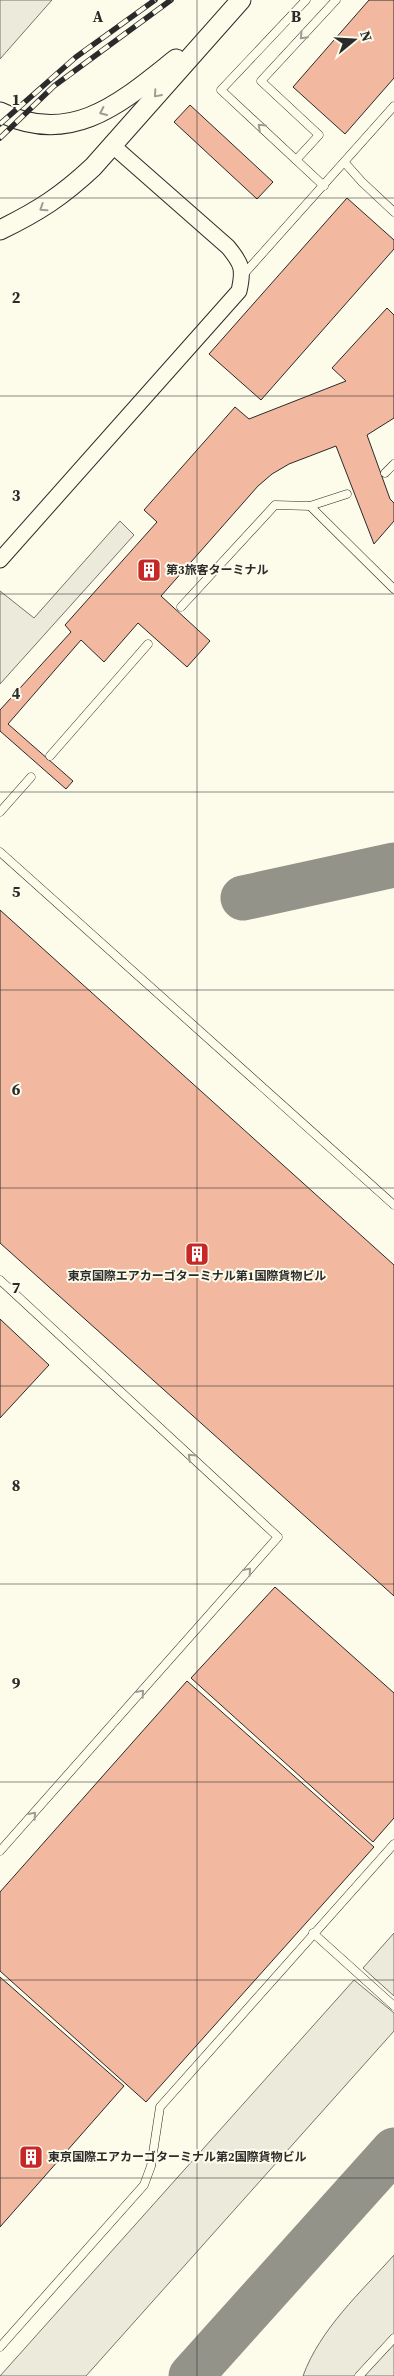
<svg xmlns="http://www.w3.org/2000/svg" width="394" height="2376" viewBox="0 0 394 2376" font-family="'Source Serif 4','Noto Sans JP',serif">
<style>
.green{fill:#ecebdb;stroke:#74746e}
.lines{fill:none;stroke-linecap:round;stroke-linejoin:round}
.taxiway{stroke:#94938a;stroke-width:45}
.building{fill:#f2b8a0;stroke:#2b2b2b}
.service-casing{stroke:#2b2b2b;stroke-width:9}
.minor-casing{stroke:#2b2b2b;stroke-width:17}
.tertiary-casing{stroke:#2b2b2b;stroke-width:21}
.service{stroke:#fdfbea;stroke-width:8}
.minor{stroke:#fdfbea;stroke-width:15}
.tertiary{stroke:#fdfbea;stroke-width:19}
.rail-casing{stroke:#2b2b2b;stroke-width:5.5}
.rail{stroke:#fdfbea;stroke-width:4;stroke-dasharray:11;stroke-linecap:butt}
.oneway{stroke:#9e9d94}
.grid{fill:none;stroke:#2b2b2b;stroke-width:1;stroke-opacity:0.55}
.labels{text-anchor:middle;dominant-baseline:central;stroke-width:4;stroke-linejoin:round;paint-order:stroke}
.poi-label{font-size:12px;font-weight:bold;fill:#2b2b2b;stroke:#fdfbea;text-anchor:start}
.grid-label{font-size:16px;text-anchor:middle;font-weight:bold;fill:#2b2b2b;stroke:#fdfbea;stroke-width:4;stroke-linejoin:round;paint-order:stroke}
</style>
<rect width="100%" height="100%" fill="#fdfbea"/>
<g class="green">
<polygon points="0,0 52,0 0,59"/>
<polygon points="120,521 134,535 0,684 0,591 34,618"/>
<polygon points="394,1933 394,1996 363,1968"/>
<polygon points="354,1980 394,2013 394,2031 86,2376 0,2376"/>
<path d="M394,2255V2376H303C320,2329 361,2292 394,2255Z"/>
</g>
<g class="lines">
<g class="taxiway">
<polyline points="243,898 394,865"/>
<polyline points="191,2376 394,2150"/>
</g>
</g>
<g class="building">
<polygon points="369,0 394,0 394,78 345,134 293,87"/>
<polygon points="190,105 273,182 257,199 174,122"/>
<polygon points="347,198 394,240 394,249 261,400 209,354"/>
<polygon points="387,308 394,315 394,418 367,435 390,499 394,503 394,521 374,544 336,446 289,464 272,474 258,486 161,596 210,641 187,667 138,623 104,662 81,640 8,724 73,781 66,789 0,731 0,710 71,632 65,625 157,522 144,510 235,407 249,419 346,381 332,368"/>
<polygon points="0,910 394,1265 394,1596 0,1243"/>
<polygon points="0,1319 49,1365 0,1418"/>
<polygon points="275,1587 394,1693 394,1818 373,1842 191,1678"/>
<polygon points="187,1681 374,1847 146,2102 0,1971 0,1892"/>
<polygon points="0,1977 124,2086 0,2227"/>
</g>
<g class="lines">
<g class="service-casing">
<g id="service">
<polyline points="306,0 221,90 324,186"/>
<polyline points="296,160 319,135 261,81 336,0"/>
<polyline points="345,163 362,182 394,212"/>
<polyline points="243,275 394,106"/>
<polyline points="385,473 394,464"/>
<polyline points="310,506 394,589"/>
<polyline points="181,607 275,505 310,506 347,494"/>
<polyline points="50,756 148,644"/>
<polyline points="0,812 31,777"/>
<polyline points="0,852 394,1205"/>
<polyline points="0,1280 278,1537 0,1851"/>
<polyline points="313,1933 394,2006"/>
<polyline points="0,2347 144,2185 151,2166 160,2107 394,1844"/>
<polyline points="359,2376 394,2338"/>
</g>
</g>
<g class="minor-casing">
<path id="minor" d="M0,560L239,291C244,269 242,264 228,247L112,145"/>
</g>
<g class="tertiary-casing">
<g id="tertiary">
<path d="M0,112C72,148 123,101 176,59"/>
<path d="M0,230C39,211 62,196 93,167L241,0"/>
</g>
</g>
<use href="#service" class="service"/>
<use href="#minor" class="minor"/>
<use href="#tertiary" class="tertiary"/>
<g class="rail-casing">
<g id="rail">
<polyline points="0,124 76,57 155,0"/>
<polyline points="0,138 54,86 171,0"/>
</g>
</g>
<use href="#rail" class="rail"/>
</g>
<defs><path id="oneway-chevron" d="M-2-3.5L2.5 0L-2 3.5" fill="none" stroke-width="1.6" stroke-linecap="round" stroke-linejoin="round" transform="scale(1.25)"/></defs>
<g class="oneway">
<use href="#oneway-chevron" transform="translate(303 36) rotate(133)"/>
<use href="#oneway-chevron" transform="translate(157 94) rotate(131)"/>
<use href="#oneway-chevron" transform="translate(103 112) rotate(155)"/>
<use href="#oneway-chevron" transform="translate(261 127) rotate(-137)"/>
<use href="#oneway-chevron" transform="translate(43 208) rotate(147)"/>
<use href="#oneway-chevron" transform="translate(191 1457) rotate(-137)"/>
<use href="#oneway-chevron" transform="translate(248 1571) rotate(-49)"/>
<use href="#oneway-chevron" transform="translate(141 1693) rotate(-49)"/>
<use href="#oneway-chevron" transform="translate(33 1815) rotate(-48)"/>
</g>
<path class="grid" d="M197,0V2376M0,198H394M0,396H394M0,594H394M0,792H394M0,990H394M0,1188H394M0,1386H394M0,1584H394M0,1782H394M0,1980H394M0,2178H394"/>
<defs>
<g id="building-square" transform="scale(1.25)"><rect x="-9" y="-9" width="18" height="18" rx="4" fill="#c62828" stroke="#fdfbea"/><path d="M-4-6H4V6H1V3H-1V6H-4ZM-2.5-4.3h1.7v1.8h-1.7ZM.8-4.3h1.7v1.8H.8ZM-2.5-1h1.7V.8h-1.7ZM.8-1h1.7V.8H.8Z" fill="#fff"/></g>
</defs>
<g fill-rule="evenodd">
<use href="#building-square" x="149" y="570"/>
<use href="#building-square" x="197" y="1254"/>
<use href="#building-square" x="31" y="2157"/>
</g>
<g class="labels">
<g class="poi-label">
<text x="166" y="570">第3旅客ターミナル</text>
<text x="197" y="1276" text-anchor="middle">東京国際エアカーゴターミナル第1国際貨物ビル</text>
<text x="48" y="2157">東京国際エアカーゴターミナル第2国際貨物ビル</text>
</g>
</g>
<g class="grid-label">
<text x="98" y="22">A</text>
<text x="296" y="22">B</text>
<text x="16" y="105">1</text>
<text x="16" y="303">2</text>
<text x="16" y="501">3</text>
<text x="16" y="699">4</text>
<text x="16" y="897">5</text>
<text x="16" y="1095">6</text>
<text x="16" y="1293">7</text>
<text x="16" y="1491">8</text>
<text x="16" y="1689">9</text>
</g>
<g transform="translate(354 40) rotate(72)" stroke="#fdfbea" stroke-width="4" paint-order="stroke">
<path d="M0-4L9 19L0 12L-9 19Z" fill="#2b2b2b"/>
<text y="-8" font-size="14" font-weight="bold" text-anchor="middle" fill="#2b2b2b">N</text>
</g>
</svg>
